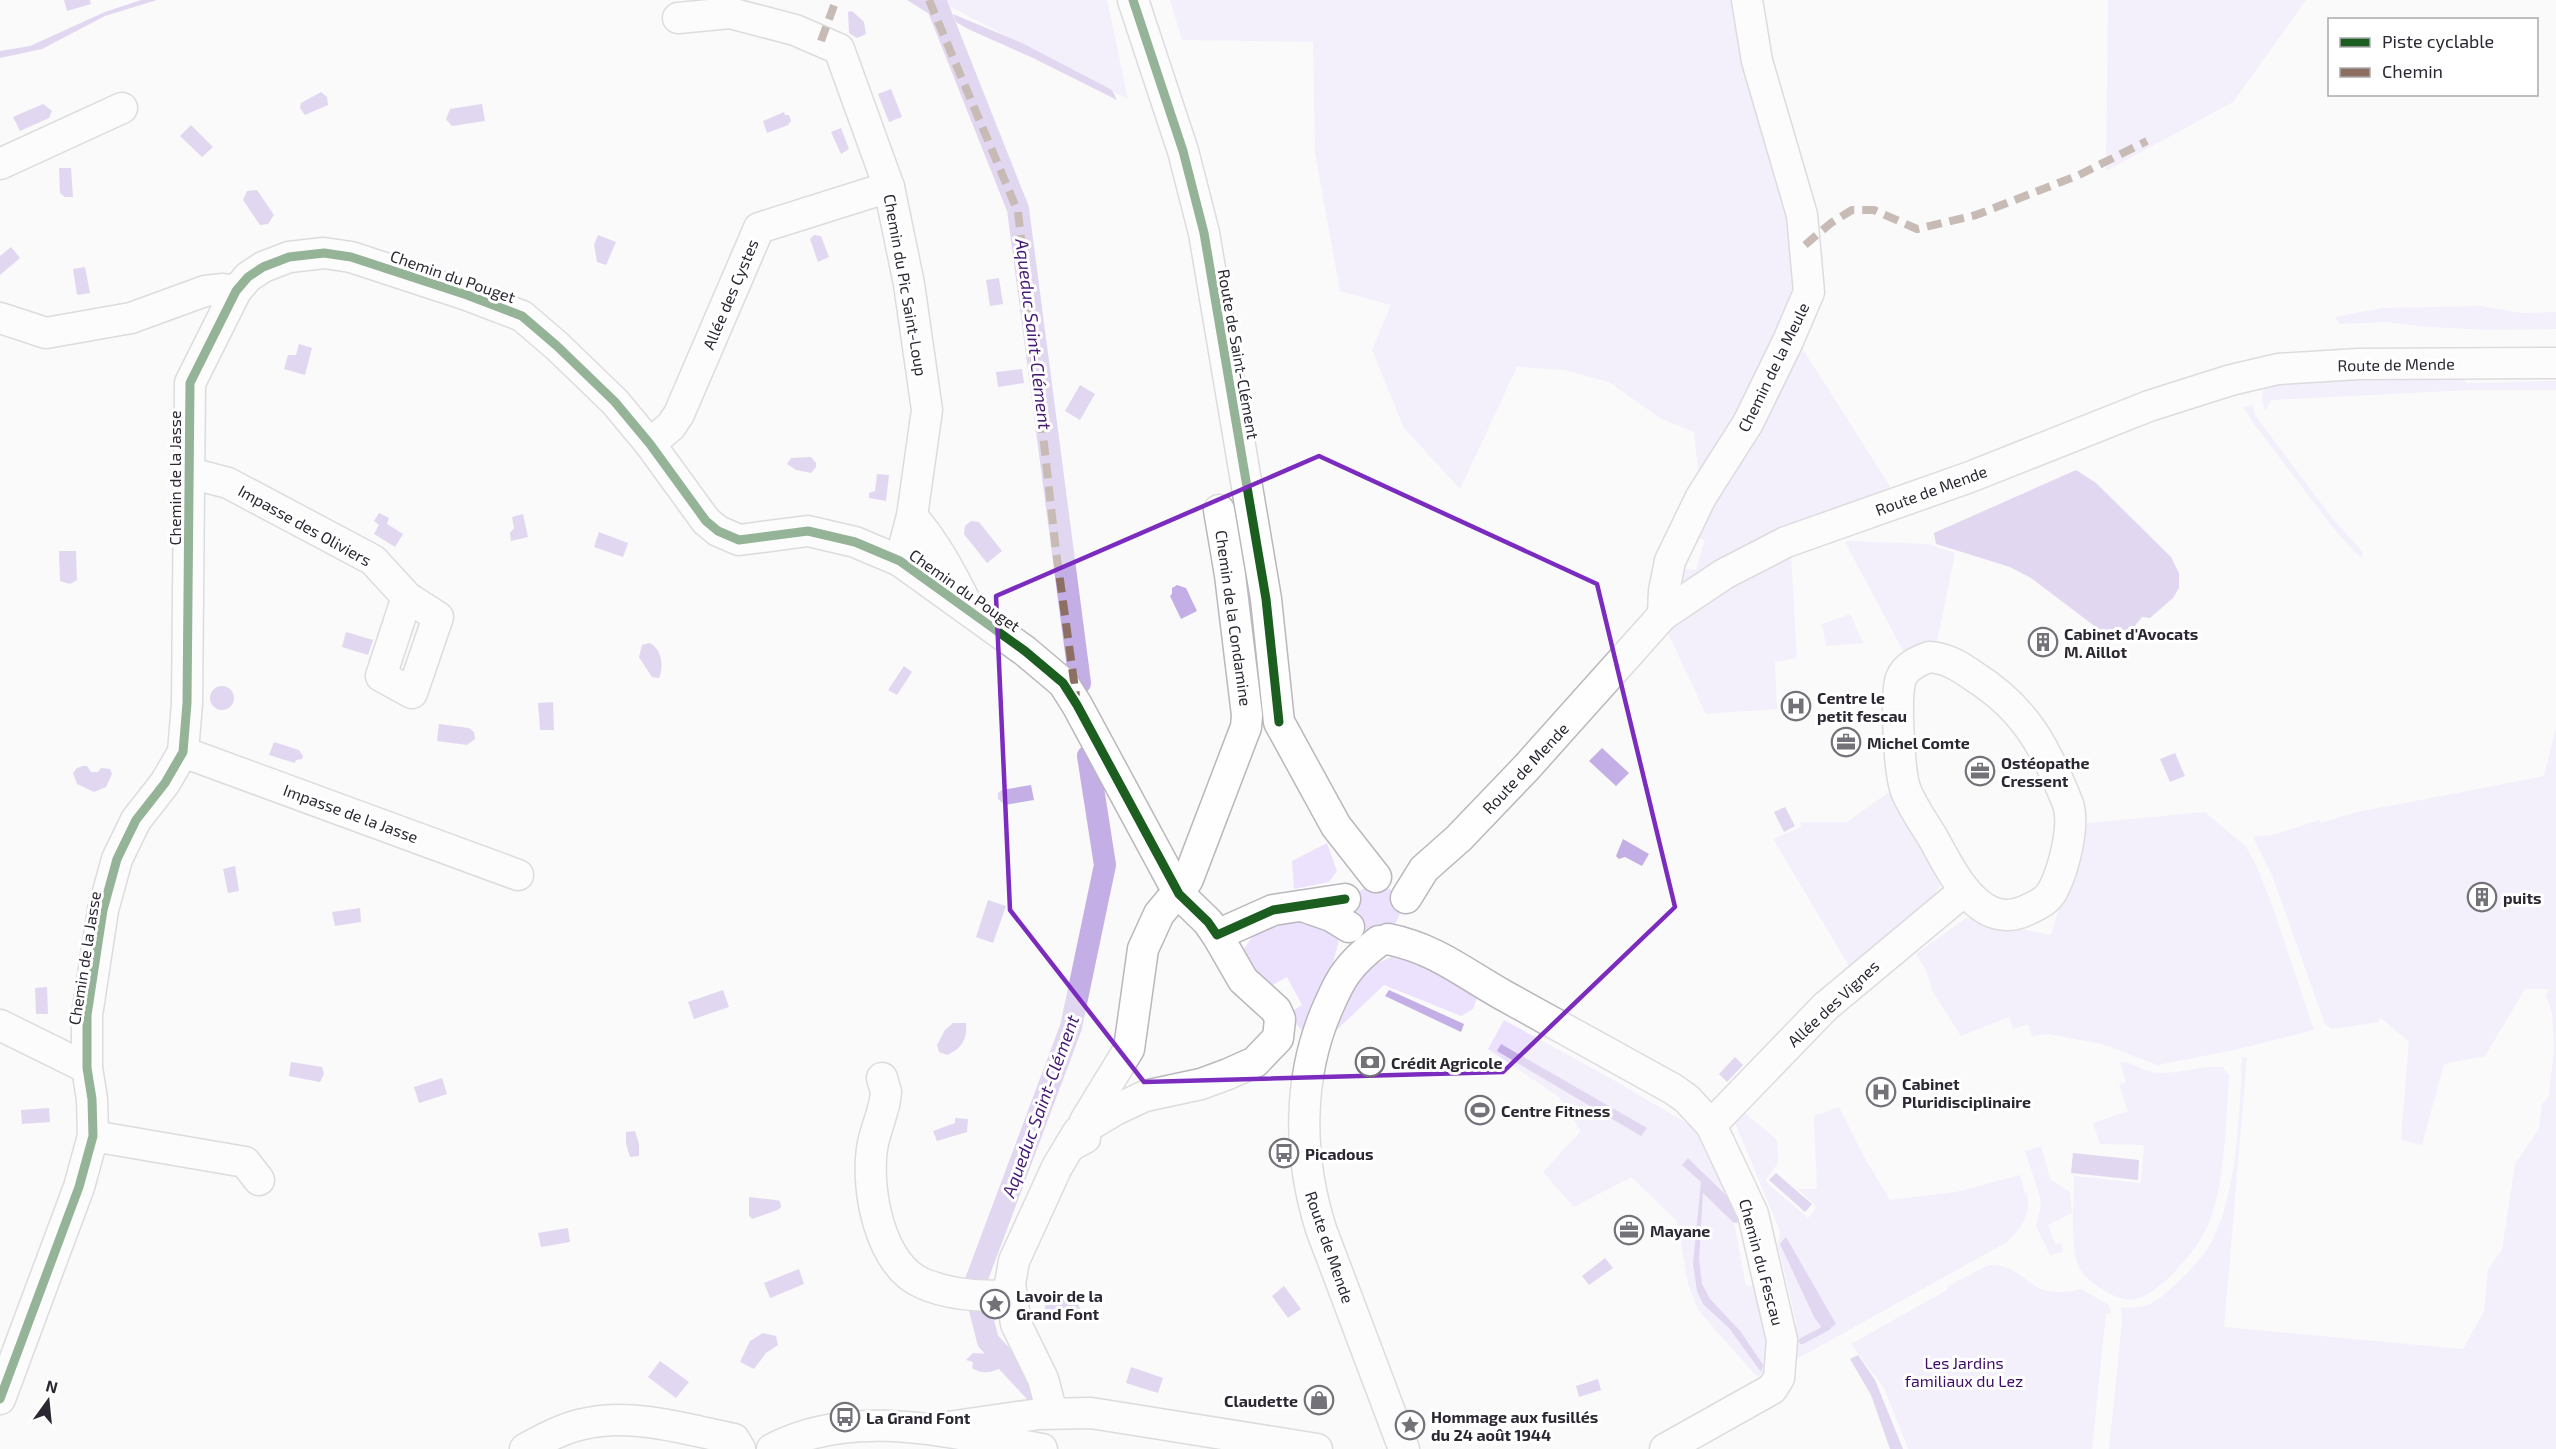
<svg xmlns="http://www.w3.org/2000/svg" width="2556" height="1449" viewBox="0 0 2556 1449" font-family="'Exo 2',sans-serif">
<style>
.green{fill:#ece2fd}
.water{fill:#c3aee5}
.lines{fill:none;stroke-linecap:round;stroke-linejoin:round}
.stream{stroke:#c3aee5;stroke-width:6}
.canal{stroke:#c3aee5;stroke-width:22}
.minor-casing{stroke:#bab7bd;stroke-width:33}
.minor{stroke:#fefefe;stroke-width:30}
.quiet{stroke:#8d6e63;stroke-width:8;stroke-dasharray:15 8;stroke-linecap:butt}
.cycleway-casing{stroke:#fff;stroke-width:13}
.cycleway{stroke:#1b5e20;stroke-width:9}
.marked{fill:none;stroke:#7b2cbf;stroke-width:4.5;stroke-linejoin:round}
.labels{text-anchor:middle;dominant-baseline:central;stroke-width:6;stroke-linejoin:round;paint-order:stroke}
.street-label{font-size:16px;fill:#2c2833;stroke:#fff}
.poi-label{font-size:16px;font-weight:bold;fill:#2c2833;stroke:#fff;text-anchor:start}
.park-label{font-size:16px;fill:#3e0c6b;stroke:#fff}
.water-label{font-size:18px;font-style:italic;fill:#471a76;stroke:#fff}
</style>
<rect width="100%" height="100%" fill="#fafafa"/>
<g class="green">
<polygon points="938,0 1107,0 1128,99 941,2"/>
<polygon points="1170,0 1747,0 1809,292 1701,497 1694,432 1660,418 1609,382 1564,370 1517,367 1460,489 1404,428 1372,350 1391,305 1340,291 1315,153 1313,42 1182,40"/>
<polygon points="2108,0 2306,0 2233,102 2106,171"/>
<polygon points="2481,306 2521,313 2556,312 2556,329 2489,330 2429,327 2386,322 2340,324 2335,317 2382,308"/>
<polygon points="1797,340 1891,488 1783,533 1668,598 1677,568 1696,570 1705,540 1691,534"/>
<polygon points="2372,377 2461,377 2468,383 2556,381 2556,390 2470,390 2271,400 2265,411 2262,399 2264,387"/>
<polygon points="2252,405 2255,415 2332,518 2363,552 2361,558 2337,533 2254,424 2244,408"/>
<polygon points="1849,541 1928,544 1955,553 1936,647 1907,658 1845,542"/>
<polygon points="1791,557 1797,658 1775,662 1777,709 1706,714 1665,627 1727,586"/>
<polygon points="1850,614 1863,643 1826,646 1822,624"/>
<path d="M2556,727V1449H2109L2122,1322L2121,1307C2150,1309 2156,1302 2177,1283C2190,1271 2203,1257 2212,1241C2237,1194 2240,1110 2242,1057L2247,1058L2224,1327L2463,1349L2484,1311L2488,1269L2502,1250L2515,1164L2539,1129L2542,1104L2549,1097L2554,1048L2552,1013L2546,995L2549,989H2525L2485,1056L2444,1064L2422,1145L2401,1140L2409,1042L2380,1017L2379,1022L2332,1029L2325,1024L2272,875L2253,837L2272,835L2320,820L2321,823L2353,813L2544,776Z"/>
<polygon points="1896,787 1939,865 1940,884 1934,897 1849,966 1773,839 1801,827 1800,822 1847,822"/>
<polygon points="2205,812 2246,847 2256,865 2272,905 2314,1030 2239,1049 2158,1065 2102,1044 2048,1034 2032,1036 2028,1024 2013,1029 2009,1017 1961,1036 1933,992 1926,970 1916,954 1966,918 2051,935 2083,829 2088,823"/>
<polygon points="1327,843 1337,871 1329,882 1294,889 1292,861"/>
<circle cx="1376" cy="909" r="24"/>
<path d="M1302,919L1326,926L1339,941L1328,980L1307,1036L1287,1014L1302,1005L1287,977L1271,986L1251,975L1244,949C1260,923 1272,922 1302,919Z"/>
<polygon points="1400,953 1479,992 1473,1009 1461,1016 1384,985 1327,1039 1347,988 1367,968"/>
<polygon points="1504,1020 1610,1078 1700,1131 1745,1221 1734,1223 1746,1286 1762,1284 1775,1369 1757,1377 1698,1310 1688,1283 1677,1221 1631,1177 1574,1207 1543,1172 1581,1131 1559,1097 1488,1049"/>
<path d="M2120,1062C2131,1061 2141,1070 2152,1072C2175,1076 2199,1065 2223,1067L2229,1076C2226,1119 2225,1192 2206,1229C2196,1251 2160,1293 2136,1299C2125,1302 2111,1295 2102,1289C2094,1284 2083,1276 2079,1267C2070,1252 2074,1197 2074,1176L2141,1183L2144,1145L2100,1144L2093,1123L2128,1111L2119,1084L2126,1082Z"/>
<path d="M1839,1107L1864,1157L1890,1200L1956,1192L2020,1175L2025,1193H2027C2031,1214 2022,1228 2007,1242L1795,1360L1789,1329L1797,1325L1778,1245L1780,1231L1735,1123L1744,1112L1777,1140L1778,1163L1765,1181L1808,1218L1817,1207L1798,1189H1817L1814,1116Z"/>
<polygon points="2041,1146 2050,1179 2070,1192 2072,1213 2048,1225 2055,1244 2061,1243 2063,1252 2050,1255 2036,1226 2041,1206 2039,1193 2025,1151"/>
<path d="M1989,1265C2010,1264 2020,1276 2035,1286C2046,1294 2069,1293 2081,1289L2109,1305L2111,1314L2106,1313L2092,1449H1908L1884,1388L1851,1344L1947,1290L1948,1286Z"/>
</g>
<g class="water">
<polygon points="64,0 90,0 91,4 67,11"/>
<polygon points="141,0 157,0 105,16 42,49 0,58 0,51 30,46 105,12"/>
<polygon points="907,0 923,0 929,3 934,17"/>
<polygon points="852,11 864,22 866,34 857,38 849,33 848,12"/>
<polygon points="953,14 1022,43 1112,90 1117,100 1033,58 968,29 956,22"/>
<polygon points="891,89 902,117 889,122 878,94"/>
<polygon points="321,92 327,97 328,105 305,115 300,108 301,103"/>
<polygon points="43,104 52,111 49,118 20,131 13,117"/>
<polygon points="482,104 485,121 452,126 446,119 450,109"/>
<polygon points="784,112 785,115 789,115 791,121 788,125 767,133 763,121"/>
<polygon points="191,125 213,147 202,157 180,136"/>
<polygon points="841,128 849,149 841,154 831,132"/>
<polygon points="59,168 71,168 73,197 65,197 60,193"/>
<polygon points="257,190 274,215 268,224 260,225 243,200 247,191"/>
<polygon points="598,235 616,242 606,265 597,262 594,245"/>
<polygon points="814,235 821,236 829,257 818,262 810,239"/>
<polygon points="11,247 20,258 0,275 0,256"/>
<polygon points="85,267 90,293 77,295 73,269"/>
<polygon points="999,278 1003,304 990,306 986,280"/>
<polygon points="299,344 312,348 305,375 284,369 288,355 296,355"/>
<polygon points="1022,369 1024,383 998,387 996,372"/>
<polygon points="1080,385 1095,394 1080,420 1065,411"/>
<polygon points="811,457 816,463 816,467 811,473 796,470 787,464 791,458"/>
<polygon points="2076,470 2096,483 2171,557 2179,573 2179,588 2173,598 2150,618 2142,617 2129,633 2115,639 2105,634 2031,578 2010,567 1936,544 1934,533"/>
<polygon points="877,474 889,475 886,501 869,498 869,493 875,491"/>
<polygon points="379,513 389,518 387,524 403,534 395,547 374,534 379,525 374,521"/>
<polygon points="523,514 528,537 511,541 510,533 514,528 512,517"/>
<polygon points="971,521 979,522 1002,551 987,563 964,534 965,526"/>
<polygon points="599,532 628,543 623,557 594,547"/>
<polygon points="59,551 76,551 77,580 70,584 60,581"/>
<polygon points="1177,585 1186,588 1197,611 1181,619 1170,596 1172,594 1172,588"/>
<polygon points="346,632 373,640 368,655 342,647"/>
<path d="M649,643C662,648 664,667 659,678L652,677L639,657L642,645Z"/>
<polygon points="904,666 912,672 897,695 888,690"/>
<circle cx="222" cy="698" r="12"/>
<polygon points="553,702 554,730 540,730 538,703"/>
<polygon points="439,724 469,728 474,732 475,739 467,745 437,741"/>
<polygon points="274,742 299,750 303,756 302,759 296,760 295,763 269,755"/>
<polygon points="1602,748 1629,773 1616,786 1589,761"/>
<polygon points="2175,753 2185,776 2170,782 2160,759"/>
<polygon points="83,766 87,766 91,772 98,772 101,768 110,769 112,774 106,787 94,792 77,784 73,773 77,768"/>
<polygon points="1031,785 1034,800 1005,805 998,799 998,793 1002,790"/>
<polygon points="1785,807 1795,826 1784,832 1774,812"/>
<polygon points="1623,839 1649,854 1642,866 1625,857 1619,859 1616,856"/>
<polygon points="235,866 239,891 228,893 223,869"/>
<polygon points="988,900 1006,906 993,943 976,937"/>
<polygon points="360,908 361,922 335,926 332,912"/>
<polygon points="47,987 48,1014 36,1014 35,988"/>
<polygon points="723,990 729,1007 694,1019 688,1002"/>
<polygon points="1389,990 1464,1024 1461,1032 1385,996"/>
<path d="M953,1023H966C967,1040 962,1048 947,1055L939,1052L937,1045L945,1030Z"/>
<polygon points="1501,1044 1647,1128 1641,1136 1497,1051"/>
<polygon points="1735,1057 1743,1065 1727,1082 1719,1074"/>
<polygon points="291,1062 322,1067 324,1074 320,1082 289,1076"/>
<polygon points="442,1078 447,1094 419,1103 414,1087"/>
<polygon points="49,1108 50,1122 22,1124 21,1110"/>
<polygon points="955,1118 968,1119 967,1132 937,1141 933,1131 955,1123"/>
<polygon points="635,1131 639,1144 639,1156 630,1157 626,1144 626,1132"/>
<polygon points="2073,1153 2139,1160 2138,1180 2071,1173"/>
<path d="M1688,1158C1708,1179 1731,1196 1745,1221L1734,1223L1703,1193L1699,1259L1702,1284L1710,1299L1741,1332L1763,1365L1761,1372L1729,1328L1703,1304L1697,1291L1693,1263L1701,1182L1682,1165Z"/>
<polygon points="1776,1173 1812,1204 1805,1212 1769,1180"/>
<polygon points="749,1197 776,1200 780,1201 781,1207 778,1210 752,1219 749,1215"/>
<polygon points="568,1228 570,1242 541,1247 538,1233"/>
<polygon points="1786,1237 1836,1324 1825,1332 1814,1317 1780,1244"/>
<polygon points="1605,1258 1613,1268 1589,1285 1582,1276"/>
<polygon points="799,1269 804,1284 770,1298 764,1283"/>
<polygon points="1284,1286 1301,1309 1288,1318 1272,1296"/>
<polygon points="1047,1298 1077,1301 1080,1309 1075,1316 1044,1312"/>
<polygon points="763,1333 776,1336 778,1345 766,1353 754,1369 740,1362 750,1341"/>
<path d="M973,1353L989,1354L999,1369C988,1373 982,1374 972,1368L973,1362L966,1360Z"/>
<polygon points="1858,1355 1875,1380 1903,1449 1890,1449 1889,1446 1871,1395 1850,1359"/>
<polygon points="660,1361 689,1382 676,1398 648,1377"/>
<polygon points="1131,1367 1163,1378 1158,1393 1126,1383"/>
<polygon points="1598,1379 1601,1390 1579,1397 1576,1386"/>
</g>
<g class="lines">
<polyline class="stream" points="1802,1341 1828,1327 1827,1325"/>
<g class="canal">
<polyline points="935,0 1018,209 1080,683"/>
<polyline points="1040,1397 988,1341 974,1286 1071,1027 1105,865 1088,756"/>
</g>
<g class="minor-casing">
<g id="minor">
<polyline points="1133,0 1183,151 1204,233 1266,599 1279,722 1336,826 1376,877"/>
<polyline points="678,18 730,13 795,30 839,49 889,187 909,284 927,410 912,516 900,561"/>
<polyline points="0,164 122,108"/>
<polyline points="0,318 46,333 131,318 205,291 223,289 236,291"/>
<polyline points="650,444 671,426 679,414 759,228 889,187"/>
<polyline points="190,473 228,483 373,560 407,597 381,676 412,693 438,617 407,597"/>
<path d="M912,516C936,544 952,574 968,607"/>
<polyline points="1663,615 1664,591 1670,561 1701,497 1748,423 1788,341 1809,292 1802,215 1757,61 1747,0"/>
<path d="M1929,657C1947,658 1961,667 1975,677C2027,710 2046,749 2068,804C2075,825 2064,868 2054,888C2049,900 2038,905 2027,910C1979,933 1951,870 1933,838C1924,823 1913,808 1906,791C1899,773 1895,695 1901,678C1906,666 1918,661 1929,657Z"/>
<polyline points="183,752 518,875"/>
<polyline points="1406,898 1424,869 1459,838 1527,767 1663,615 1724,574 1786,542 1970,477 2149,406 2231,380 2278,369 2358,364 2556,363"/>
<polyline points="1302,906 1331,916 1349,927"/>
<path d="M1388,939C1436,949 1462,972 1503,995C1559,1026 1616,1057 1673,1089L1687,1099L1711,1125L1753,1214L1782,1340L1779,1378L1772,1389L1665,1449"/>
<path d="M1379,941C1367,950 1355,960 1346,973C1339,982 1334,994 1329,1005C1297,1076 1298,1156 1321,1229L1404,1449"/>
<polyline points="0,1025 87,1068"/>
<path d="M882,1078L886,1092L885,1100C882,1117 874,1133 872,1149C866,1191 880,1266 924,1284C951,1295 982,1297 1011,1295"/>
<polyline points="1711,1125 1825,1007 1964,891"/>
<polyline points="93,1136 245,1162 259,1180"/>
<polyline points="1070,1146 1085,1138 1085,1121 1129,1049 1143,949 1159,914 1169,902 1179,894 1188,879 1246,727 1247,715 1230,575 1219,510"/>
<polyline points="0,1399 79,1187 93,1136 92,1099 87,1068 87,1015 103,910 117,859 136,820 165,783 183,752 187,703 190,383 236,291 248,277 263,267 289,257 324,253 351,257 467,295 522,316 557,346 615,402 650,444 706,521 718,531 739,540 808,531 855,542 900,561 1025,651 1063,683 1077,705 1179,894 1208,922 1217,935 1273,910 1345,899"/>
<polyline points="1052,1413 1043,1379 1016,1324 1010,1284 1014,1261 1057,1167 1078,1132 1115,1110 1145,1096 1201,1084 1228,1074 1255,1062 1278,1038 1280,1019 1276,1010 1243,980 1217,935"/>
<polyline points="934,1429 1039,1414 1091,1413 1317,1449"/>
<path d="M525,1449C545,1438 565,1427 588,1423C634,1413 689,1430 734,1439L740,1449"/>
<path d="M772,1449C856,1405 954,1434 1042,1449"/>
</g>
</g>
<use href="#minor" class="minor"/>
<g class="quiet">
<polyline points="929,0 1018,212 1056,551 1076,696"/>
<polyline points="821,41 836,0"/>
<polyline points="1805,245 1831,223 1852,210 1874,210 1917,229 1976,215 2079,175 2147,141"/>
</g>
<g class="cycleway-casing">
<g id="cycleway">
<polyline points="1133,0 1183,151 1204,233 1266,599 1279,722"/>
<polyline points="0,1399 79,1187 93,1136 92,1099 87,1068 87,1015 103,910 117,859 136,820 165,783 183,752 187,703 190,383 236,291 248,277 263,267 289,257 324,253 351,257 467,295 522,316 557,346 615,402 650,444 706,521 718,531 739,540 808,531 855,542 900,561 1025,651 1063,683 1077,705 1179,894 1208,922 1217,935 1273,910 1345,899"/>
</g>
</g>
<use href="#cycleway" class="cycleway"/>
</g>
<path d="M0 0H2556V1449H0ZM1319,456L1597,584L1675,907L1503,1072L1144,1082L1010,910L996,596Z" fill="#fafafa" fill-opacity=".55" fill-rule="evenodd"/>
<path class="marked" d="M1319,456L1597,584L1675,907L1503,1072L1144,1082L1010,910L996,596Z"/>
<defs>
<g id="building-ring" transform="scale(1.5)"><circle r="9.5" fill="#fff" stroke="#747279" stroke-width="1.5"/><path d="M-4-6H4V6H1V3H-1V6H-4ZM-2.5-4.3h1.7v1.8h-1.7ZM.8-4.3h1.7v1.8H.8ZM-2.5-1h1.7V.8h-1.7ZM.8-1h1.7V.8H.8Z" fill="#747279"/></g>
<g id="hospital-ring" transform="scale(1.5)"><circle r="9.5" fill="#fff" stroke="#747279" stroke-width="1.5"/><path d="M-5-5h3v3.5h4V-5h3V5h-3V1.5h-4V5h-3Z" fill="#747279"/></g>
<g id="office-ring" transform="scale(1.5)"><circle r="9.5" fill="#fff" stroke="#747279" stroke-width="1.5"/><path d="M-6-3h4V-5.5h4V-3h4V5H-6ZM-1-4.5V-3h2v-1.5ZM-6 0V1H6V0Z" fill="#747279"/></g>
<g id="bank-ring" transform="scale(1.5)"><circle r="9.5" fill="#fff" stroke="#747279" stroke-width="1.5"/><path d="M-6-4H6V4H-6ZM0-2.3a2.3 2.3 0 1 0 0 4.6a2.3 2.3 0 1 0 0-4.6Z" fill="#747279"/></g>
<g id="stadium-ring" transform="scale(1.5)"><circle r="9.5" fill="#fff" stroke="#747279" stroke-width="1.5"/><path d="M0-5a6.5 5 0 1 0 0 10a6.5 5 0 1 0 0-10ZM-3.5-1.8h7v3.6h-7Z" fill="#747279"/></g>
<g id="bus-ring" transform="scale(1.5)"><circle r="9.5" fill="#fff" stroke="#747279" stroke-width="1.5"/><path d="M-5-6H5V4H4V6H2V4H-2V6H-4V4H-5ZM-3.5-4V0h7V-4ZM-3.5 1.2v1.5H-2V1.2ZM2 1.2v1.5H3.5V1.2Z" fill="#747279"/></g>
<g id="sight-ring" transform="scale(1.5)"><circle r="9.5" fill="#fff" stroke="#747279" stroke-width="1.5"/><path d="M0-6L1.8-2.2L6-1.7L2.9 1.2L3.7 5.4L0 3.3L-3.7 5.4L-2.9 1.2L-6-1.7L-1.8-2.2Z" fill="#747279"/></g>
<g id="shop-ring" transform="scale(1.5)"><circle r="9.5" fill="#fff" stroke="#747279" stroke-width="1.5"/><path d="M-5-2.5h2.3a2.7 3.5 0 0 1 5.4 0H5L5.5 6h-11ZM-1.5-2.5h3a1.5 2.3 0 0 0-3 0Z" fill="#747279"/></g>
</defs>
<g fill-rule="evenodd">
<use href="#building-ring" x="2043" y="642"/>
<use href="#hospital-ring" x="1796" y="706"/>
<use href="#office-ring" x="1846" y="742"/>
<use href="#office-ring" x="1980" y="771"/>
<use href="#building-ring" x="2482" y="897"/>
<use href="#bank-ring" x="1370" y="1062"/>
<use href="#hospital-ring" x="1881" y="1092"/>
<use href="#stadium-ring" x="1480" y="1110"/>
<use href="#bus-ring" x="1284" y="1153"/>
<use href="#office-ring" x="1629" y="1230"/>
<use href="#sight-ring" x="995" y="1304"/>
<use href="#shop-ring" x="1319" y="1400"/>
<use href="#bus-ring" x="845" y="1417"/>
<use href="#sight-ring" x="1410" y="1425"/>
</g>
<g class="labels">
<g class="street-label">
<text transform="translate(453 276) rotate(19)">Chemin du Pouget</text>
<text transform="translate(906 285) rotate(80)">Chemin du Pic Saint-Loup</text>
<text transform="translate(730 294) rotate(-67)">Allée des Cystes</text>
<text transform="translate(1239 354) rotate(80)">Route de Saint-Clément</text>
<text transform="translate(2396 364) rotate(-1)">Route de Mende</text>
<text transform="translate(1773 367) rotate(-64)">Chemin de la Meule</text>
<text transform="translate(174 478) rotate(-90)">Chemin de la Jasse</text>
<text transform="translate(1931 490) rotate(-20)">Route de Mende</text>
<text transform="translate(305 525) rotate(29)">Impasse des Oliviers</text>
<text transform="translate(965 590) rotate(35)">Chemin du Pouget</text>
<text transform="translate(1234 618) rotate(82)">Chemin de la Condamine</text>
<text transform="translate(1525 768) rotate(-47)">Route de Mende</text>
<text transform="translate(351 813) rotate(20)">Impasse de la Jasse</text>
<text transform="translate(84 958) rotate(-81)">Chemin de la Jasse</text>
<text transform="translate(1833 1003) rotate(-43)">Allée des Vignes</text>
<text transform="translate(1330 1247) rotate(71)">Route de Mende</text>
<text transform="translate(1762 1262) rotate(75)">Chemin du Fescau</text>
</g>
<g class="poi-label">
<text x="2064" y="633">Cabinet d'Avocats<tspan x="2064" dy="18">M. Aillot</tspan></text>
<text x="1817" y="697">Centre le<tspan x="1817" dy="18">petit fescau</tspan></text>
<text x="1867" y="742">Michel Comte</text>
<text x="2001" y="762">Ostéopathe<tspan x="2001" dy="18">Cressent</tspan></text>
<text x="2503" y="897">puits</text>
<text x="1391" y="1062">Crédit Agricole</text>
<text x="1902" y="1083">Cabinet<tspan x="1902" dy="18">Pluridisciplinaire</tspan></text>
<text x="1501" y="1110">Centre Fitness</text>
<text x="1305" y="1153">Picadous</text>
<text x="1650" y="1230">Mayane</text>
<text x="1016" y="1295">Lavoir de la<tspan x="1016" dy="18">Grand Font</tspan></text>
<text x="1298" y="1400" text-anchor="end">Claudette</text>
<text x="1431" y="1416">Hommage aux fusillés<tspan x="1431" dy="18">du 24 août 1944</tspan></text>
<text x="866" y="1417">La Grand Font</text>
</g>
<g class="park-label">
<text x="1964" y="1362">Les Jardins<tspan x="1964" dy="18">familiaux du Lez</tspan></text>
</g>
<g class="water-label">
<text transform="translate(1034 334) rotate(83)">Aqueduc Saint-Clément</text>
<text transform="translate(1040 1106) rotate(-70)">Aqueduc Saint-Clément</text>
</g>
</g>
<rect x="2328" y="18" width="210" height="78" fill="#ffffff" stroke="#aba9ad" stroke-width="1.5"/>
<rect x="2340" y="38" width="30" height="9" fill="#1b5e20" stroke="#aba9ad" stroke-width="1.5"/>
<text x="2382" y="48" font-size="18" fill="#2c2833">Piste cyclable</text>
<rect x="2340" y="68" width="30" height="9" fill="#8d6e63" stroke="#aba9ad" stroke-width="1.5"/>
<text x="2382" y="78" font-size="18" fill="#2c2833">Chemin</text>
<g transform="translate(48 1401) rotate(15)" stroke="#ffffff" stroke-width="4.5" paint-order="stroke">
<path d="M0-4.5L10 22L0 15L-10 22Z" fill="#2c2833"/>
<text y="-9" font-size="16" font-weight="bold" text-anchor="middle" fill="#2c2833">N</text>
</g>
</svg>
